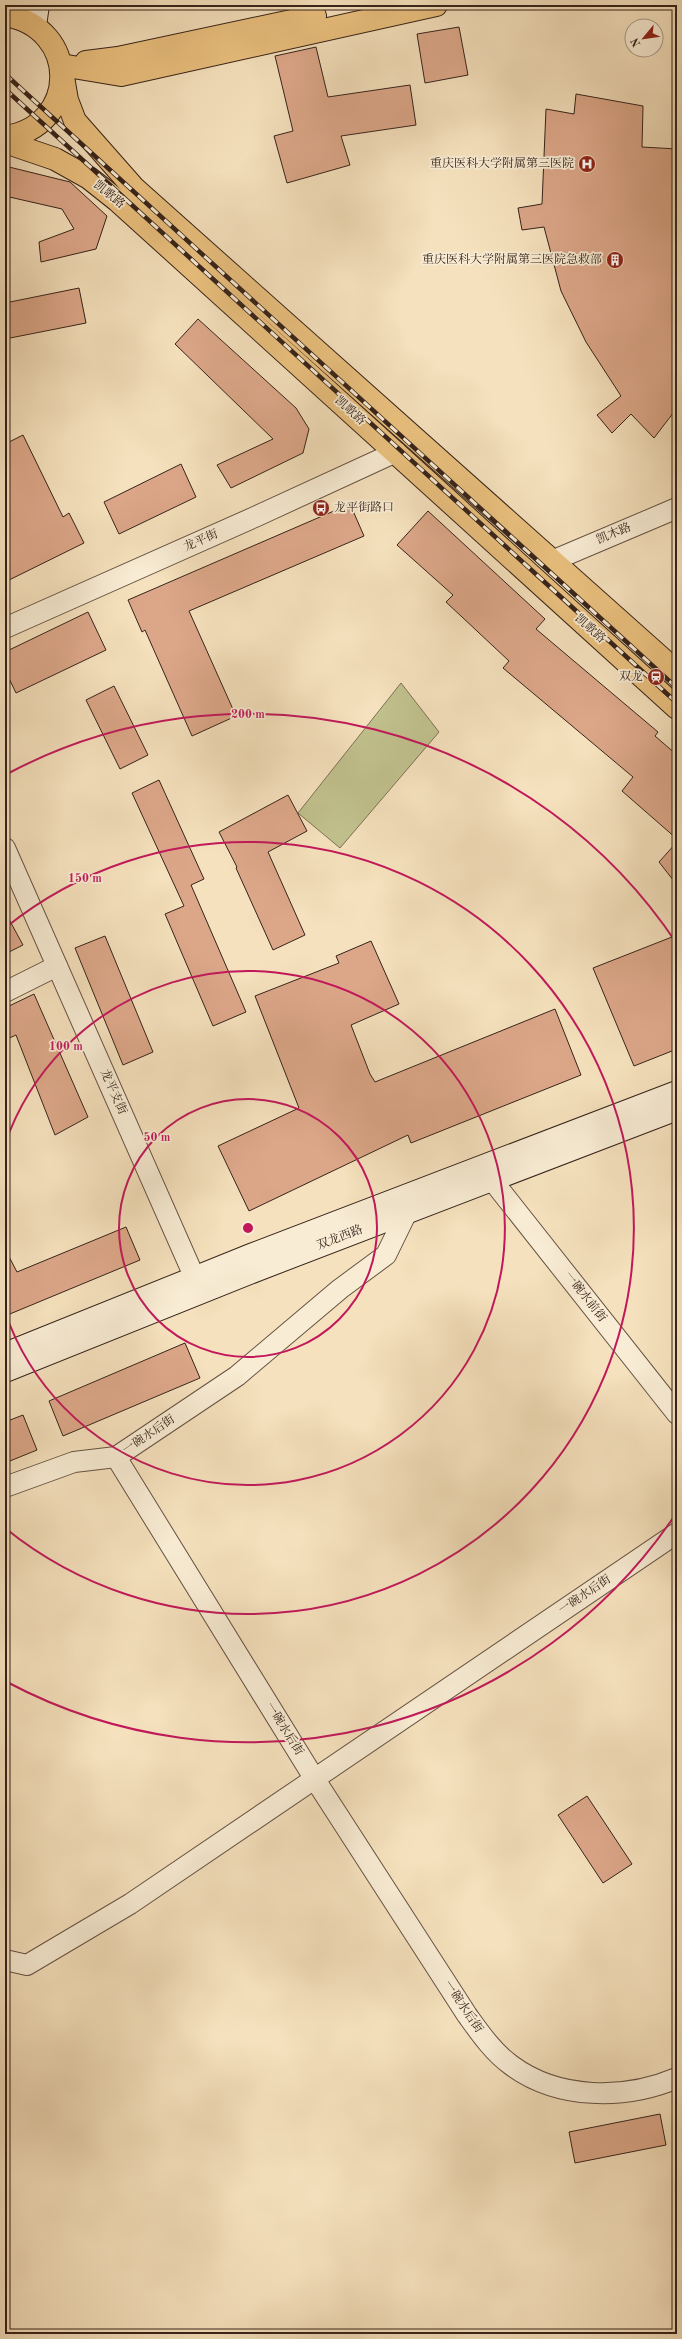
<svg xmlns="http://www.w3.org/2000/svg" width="682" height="2339" viewBox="0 0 682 2339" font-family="'Old Standard TT','Noto Serif SC',serif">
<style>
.green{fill:#c1c18d;stroke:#7c7254}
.building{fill:#dca789;stroke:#36231a}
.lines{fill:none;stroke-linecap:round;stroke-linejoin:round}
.street-casing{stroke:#665243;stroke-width:22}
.secondary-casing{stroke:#36231a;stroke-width:24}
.primary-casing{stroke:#36231a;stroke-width:24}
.highway-casing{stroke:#36231a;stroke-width:24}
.street{stroke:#f8ecd4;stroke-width:20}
.secondary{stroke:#f8ecd4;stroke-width:22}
.primary{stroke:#eac07e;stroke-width:22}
.highway{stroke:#eac07e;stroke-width:22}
.rail-casing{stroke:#36231a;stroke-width:4.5}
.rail{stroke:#f8ecd4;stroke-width:3;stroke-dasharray:9;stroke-linecap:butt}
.ring{fill:none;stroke:#c2185b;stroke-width:2}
.labels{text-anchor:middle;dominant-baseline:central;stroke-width:3.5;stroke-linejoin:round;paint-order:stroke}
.poi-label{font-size:12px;fill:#36231a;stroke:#f8ecd4;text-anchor:end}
.street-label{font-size:12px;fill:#36231a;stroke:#f8ecd4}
.centre{fill:#c2185b;stroke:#f8ecd4;stroke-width:2}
.ring-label{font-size:12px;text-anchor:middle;font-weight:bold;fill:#c2185b;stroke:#f8ecd4;stroke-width:3.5;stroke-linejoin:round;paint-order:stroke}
</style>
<rect width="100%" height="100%" fill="#f5e1bd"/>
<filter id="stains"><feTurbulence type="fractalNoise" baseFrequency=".005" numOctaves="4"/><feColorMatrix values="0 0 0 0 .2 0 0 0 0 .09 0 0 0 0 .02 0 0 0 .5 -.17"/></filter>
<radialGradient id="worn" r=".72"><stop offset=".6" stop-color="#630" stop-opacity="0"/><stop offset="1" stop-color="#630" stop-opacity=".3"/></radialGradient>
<polygon class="green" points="401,683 439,732 340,848 298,813"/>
<g class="building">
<polygon points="459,27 468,75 425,83 417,34"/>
<polygon points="316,47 328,97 410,85 416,125 341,136 350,165 287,183 274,136 293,131 275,56"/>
<polygon points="576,94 643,106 642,147 677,149 677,408 654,438 631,414 612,433 597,415 621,396 586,342 561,291 544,227 522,230 518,208 542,204 546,109 574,114"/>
<polygon points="5,166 70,182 107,216 96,249 41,262 39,242 74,229 62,209 5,196"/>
<polygon points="79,288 86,323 5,339 5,303"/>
<polygon points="198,319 296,408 309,429 303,453 231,488 217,465 273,439 175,344"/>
<polygon points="23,435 63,517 69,513 84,543 5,582 5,444"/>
<polygon points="181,464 196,497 119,534 104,502"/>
<polygon points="350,504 364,536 189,611 236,716 192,736 145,630 142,632 128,600"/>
<polygon points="428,511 545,619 536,629 658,732 655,736 677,755 677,839 622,791 633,777 503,668 509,661 446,602 453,595 397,545"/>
<polygon points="88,612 106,650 16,693 5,670 5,652"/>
<polygon points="114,686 148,755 120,769 86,700"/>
<polygon points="159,780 204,879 191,885 246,1012 213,1026 165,914 184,906 132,793"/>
<polygon points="288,795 307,831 268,852 305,935 273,950 236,868 237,867 219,832"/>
<polygon points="677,842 677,885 659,862"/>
<polygon points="5,912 23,945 5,954"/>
<polygon points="677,935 677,1049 634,1066 593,968"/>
<polygon points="105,936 153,1052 123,1065 75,948"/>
<polygon points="371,941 399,1004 351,1025 370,1074 375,1082 555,1009 581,1075 411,1143 408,1135 249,1211 218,1146 299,1108 255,996 339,963 336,956"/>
<polygon points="34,994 88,1117 55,1135 16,1035 5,1040 5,1008"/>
<polygon points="126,1227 140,1260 5,1316 5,1249 17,1272"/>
<polygon points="185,1343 200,1378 63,1436 49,1401"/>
<polygon points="23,1415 37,1450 5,1463 5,1422"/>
<polygon points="587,1796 632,1864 603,1883 558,1815"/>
<polygon points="660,2114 666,2145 575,2163 569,2132"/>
</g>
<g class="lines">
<g class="street-casing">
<g id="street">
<polyline points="552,561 677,508"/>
<polyline points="5,628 257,516 396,452"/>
<polyline points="5,848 201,1292"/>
<polyline points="5,992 57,966"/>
<polyline points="492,1180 677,1414"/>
<path d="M116,1457L314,1778L467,2015C480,2033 493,2052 511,2065C558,2100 625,2100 677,2078"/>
<polyline points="5,1487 74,1462 116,1457 237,1376 340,1289 386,1255 407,1212"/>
<polyline points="5,1960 27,1965 130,1904 677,1533"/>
</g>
</g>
<g class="secondary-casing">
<g id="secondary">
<polyline points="35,25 38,5"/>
<polyline points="5,1354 251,1255 677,1092"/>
<polyline points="5,1371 257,1270 677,1109"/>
</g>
</g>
<g class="primary-casing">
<g id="primary">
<path d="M5,15C81,28 79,127 5,137"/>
<polyline points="61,65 67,100 75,121 134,188 677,672"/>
<polyline points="5,142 55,159 89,178 118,201 677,708"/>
</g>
</g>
<g class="highway-casing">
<g id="highway">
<polyline points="86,62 118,58 315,16"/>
<polyline points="61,65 121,75 436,5"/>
</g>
</g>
<use href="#street" class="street"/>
<use href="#secondary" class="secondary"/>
<use href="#primary" class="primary"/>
<use href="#highway" class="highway"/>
<g class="rail-casing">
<g id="rail">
<polyline points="5,74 677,688"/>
<polyline points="5,89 677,703"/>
</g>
</g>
<use href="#rail" class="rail"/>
</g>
<g class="ring">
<circle cx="248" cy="1228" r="129"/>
<path d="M5 1144A257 257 0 1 1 5 1312"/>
<path d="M5 928A386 386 0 1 1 5 1528"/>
<path d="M677 1512A514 514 0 0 1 7 1682M7 774A514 514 0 0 1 677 944"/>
</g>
<defs>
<g id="hospital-disc" transform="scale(0.9)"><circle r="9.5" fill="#8f2418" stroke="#f8ecd4"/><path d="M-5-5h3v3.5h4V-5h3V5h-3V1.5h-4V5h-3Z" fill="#fff"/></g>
<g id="building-disc" transform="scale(0.9)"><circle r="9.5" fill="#8f2418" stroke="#f8ecd4"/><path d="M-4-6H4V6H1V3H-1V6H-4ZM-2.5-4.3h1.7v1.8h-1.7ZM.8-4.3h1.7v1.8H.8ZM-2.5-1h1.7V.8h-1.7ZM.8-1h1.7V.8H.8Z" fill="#fff"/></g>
<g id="bus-disc" transform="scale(0.9)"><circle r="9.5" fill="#8f2418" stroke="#f8ecd4"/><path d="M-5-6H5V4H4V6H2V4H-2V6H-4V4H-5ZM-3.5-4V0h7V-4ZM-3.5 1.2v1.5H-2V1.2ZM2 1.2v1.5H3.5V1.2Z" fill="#fff"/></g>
<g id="station-disc" transform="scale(0.9)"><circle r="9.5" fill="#8f2418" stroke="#f8ecd4"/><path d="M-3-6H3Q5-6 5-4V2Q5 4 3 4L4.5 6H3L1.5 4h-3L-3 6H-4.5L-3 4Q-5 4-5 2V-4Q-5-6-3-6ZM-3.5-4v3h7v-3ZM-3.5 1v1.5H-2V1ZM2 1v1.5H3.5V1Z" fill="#fff"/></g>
</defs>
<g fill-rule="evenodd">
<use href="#hospital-disc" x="587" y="164"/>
<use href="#building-disc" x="615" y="260"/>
<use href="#bus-disc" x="321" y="508"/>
<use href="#station-disc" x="656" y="677"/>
</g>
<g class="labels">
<g class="poi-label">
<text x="574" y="164">重庆医科大学附属第三医院</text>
<text x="602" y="260">重庆医科大学附属第三医院急救部</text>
<text x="334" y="508" text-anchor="start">龙平街路口</text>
<text x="643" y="677">双龙</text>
</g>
<g class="street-label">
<text transform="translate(109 195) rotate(39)">凯歌路</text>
<text transform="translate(350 411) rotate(42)">凯歌路</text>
<text transform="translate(614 534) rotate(-23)">凯木路</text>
<text transform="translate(201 541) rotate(-24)">龙平街</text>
<text transform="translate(590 629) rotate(42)">凯歌路</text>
<text transform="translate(113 1092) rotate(66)">龙平支街</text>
<text transform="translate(340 1238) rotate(-21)">双龙西路</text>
<text transform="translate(585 1297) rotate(52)">一碗水前街</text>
<text transform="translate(149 1435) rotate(-34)">一碗水后街</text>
<text transform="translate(585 1595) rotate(-34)">一碗水后街</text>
<text transform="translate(284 1729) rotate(58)">一碗水后街</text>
<text transform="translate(463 2007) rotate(56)">一碗水后街</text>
</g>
</g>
<circle cx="248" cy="1228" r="6" class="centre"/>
<g class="ring-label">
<text x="248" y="718">200 m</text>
<text x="85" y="882">150 m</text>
<text x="66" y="1050">100 m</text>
<text x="157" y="1141">50 m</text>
</g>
<rect width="682" height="2339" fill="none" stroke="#f5e1bd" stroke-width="20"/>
<rect x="6" y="6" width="670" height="2327" fill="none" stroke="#36231a" stroke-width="2"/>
<rect x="10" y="10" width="662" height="2319" fill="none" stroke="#36231a"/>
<g transform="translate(644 38) rotate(241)"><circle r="19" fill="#f8ecd4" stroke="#aa9c8a"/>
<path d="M0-3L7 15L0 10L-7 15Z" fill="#8f2418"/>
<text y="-6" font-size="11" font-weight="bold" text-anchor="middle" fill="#36231a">N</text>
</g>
<rect width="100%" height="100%" filter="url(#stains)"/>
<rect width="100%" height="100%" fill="url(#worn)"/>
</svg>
